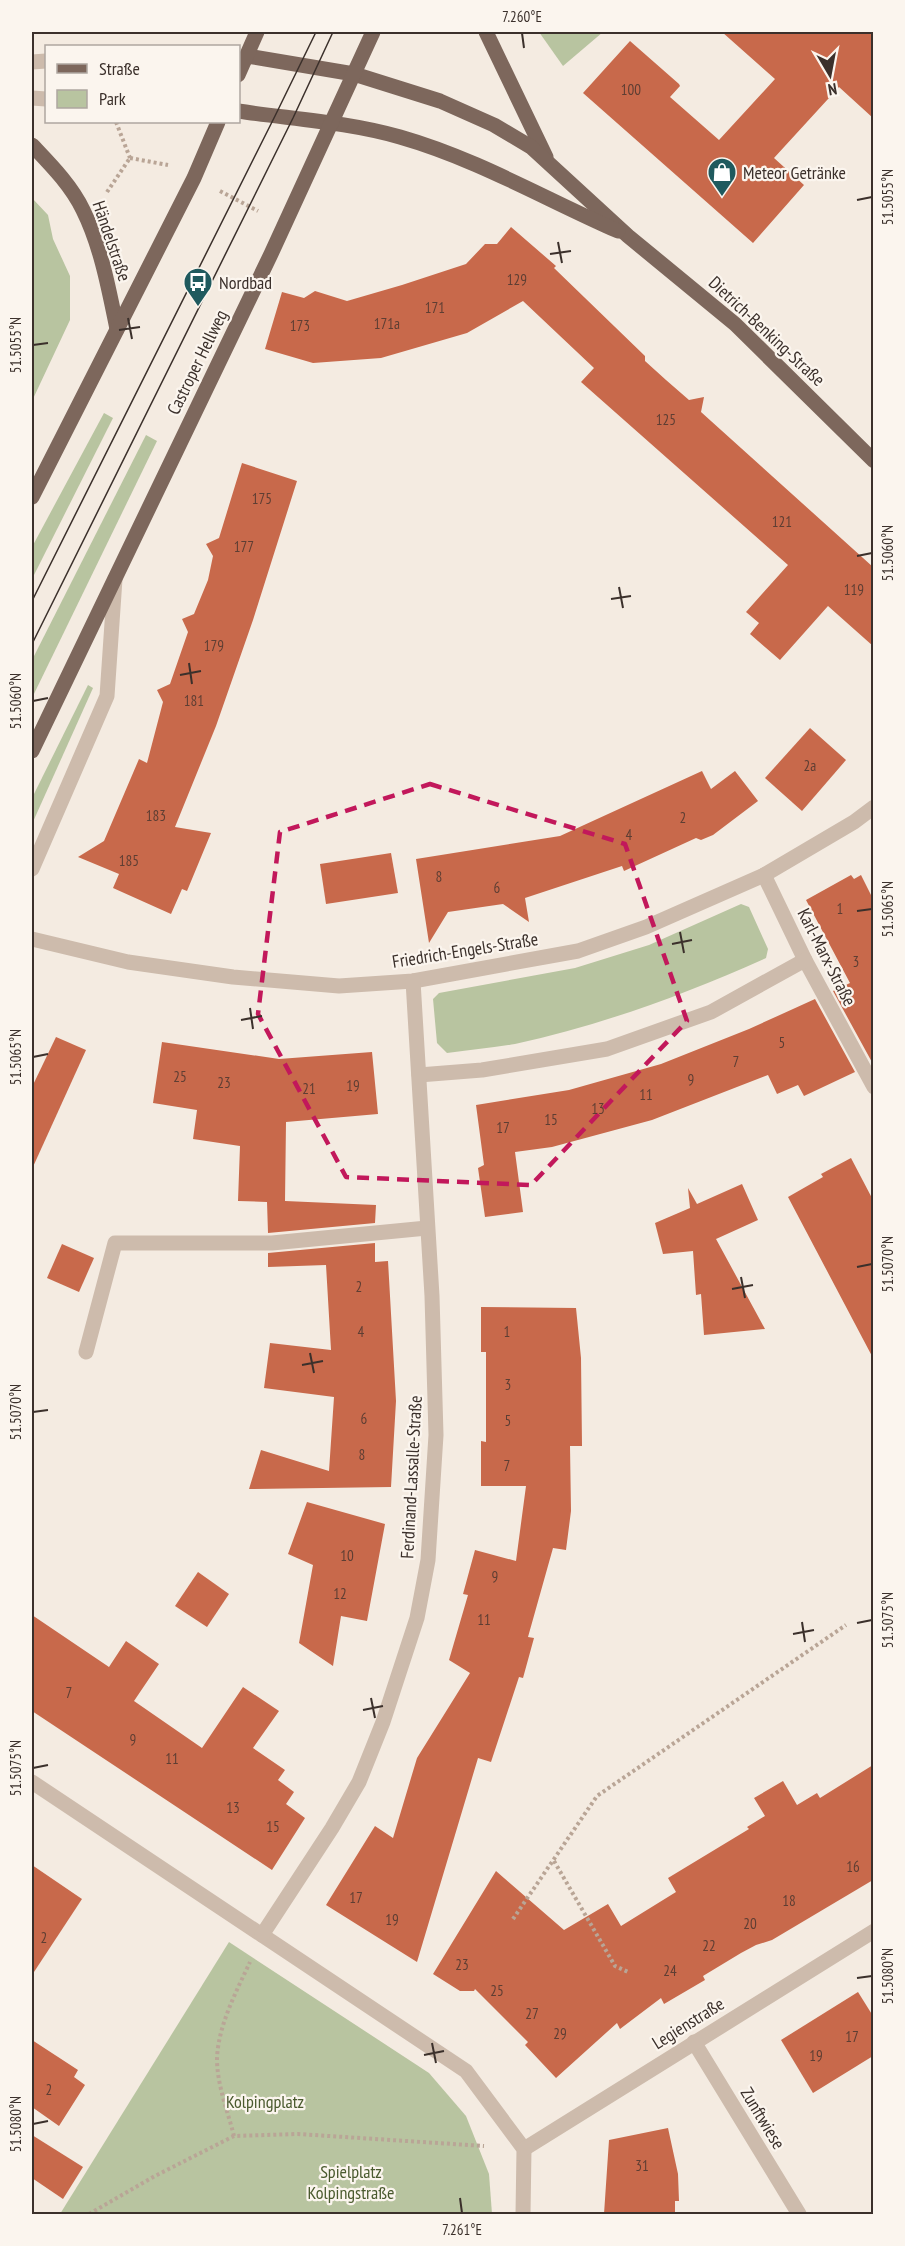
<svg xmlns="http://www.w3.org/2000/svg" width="905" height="2246" viewBox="0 0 905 2246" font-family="'PT Sans Narrow',sans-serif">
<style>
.green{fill:#b8c4a0}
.building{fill:#c8694b}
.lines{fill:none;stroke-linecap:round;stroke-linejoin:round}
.path{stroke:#b9a596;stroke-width:4;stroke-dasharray:3 3;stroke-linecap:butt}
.minor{stroke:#cdbbac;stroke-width:15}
.major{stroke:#7d675c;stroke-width:15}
.tram{stroke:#3b302b;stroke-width:1.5}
.marked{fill:none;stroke:#c2185b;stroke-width:4.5;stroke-dasharray:12 8;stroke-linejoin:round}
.ticks{fill:none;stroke:#3b302b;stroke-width:2}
.labels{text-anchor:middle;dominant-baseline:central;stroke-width:4.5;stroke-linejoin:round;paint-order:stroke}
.number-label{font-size:15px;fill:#5e3e33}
.poi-label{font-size:18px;fill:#3b302b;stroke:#fbf5ee;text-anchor:start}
.street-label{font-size:18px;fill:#3b302b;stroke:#fbf5ee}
.park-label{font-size:18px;fill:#4a5a2e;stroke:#fbf5ee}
.neatline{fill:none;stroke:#3b302b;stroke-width:2}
.ticks-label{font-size:15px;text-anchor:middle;fill:#3b302b}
</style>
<rect width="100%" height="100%" fill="#f4ebe1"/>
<g class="green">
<polygon points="539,32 603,32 563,66"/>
<polygon points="32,198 48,215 53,239 70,276 70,320 32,401"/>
<polygon points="104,413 113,418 32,579 32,547"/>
<polygon points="146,435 157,441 32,698 32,660"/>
<polygon points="88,685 93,688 32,824 32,798"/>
<path d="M741,904L749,907L768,949L766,958C686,994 602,1025 515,1044C493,1048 469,1050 447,1053L437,1043L433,999L439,993L575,968L649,945Z"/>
<polygon points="229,1942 429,2073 466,2116 489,2174 492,2214 60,2214"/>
</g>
<g class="building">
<polygon points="722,32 873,32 873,118 839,87 774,158 804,185 753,243 583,93 630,41 679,84 680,86 670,97 719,140 775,79"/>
<polygon points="511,227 556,266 554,268 645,356 645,361 666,380 689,400 704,397 701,412 873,567 873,646 828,606 780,660 750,634 759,623 746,612 788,565 581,382 594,368 523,301 467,333 381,358 313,363 265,349 282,292 304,298 315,291 347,301 402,285 466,264 485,244 497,244"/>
<polygon points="242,463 297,481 253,620 216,726 175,827 211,833 187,891 182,889 171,914 113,888 119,874 78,857 104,841 139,759 147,763 163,702 157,690 170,684 188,632 182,619 194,614 208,580 213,556 206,544 219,538"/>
<polygon points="810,728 846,760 802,811 765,778"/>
<polygon points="702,771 711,789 735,771 758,801 713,835 701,840 696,838 624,871 622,866 525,898 529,922 503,904 448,912 429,943 416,859 560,836"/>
<polygon points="391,853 398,893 326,904 320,864"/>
<polygon points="851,875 854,879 861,875 873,899 873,1064 833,991 850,983 806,900"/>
<polygon points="815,999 855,1072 804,1096 798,1085 777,1094 768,1075 652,1120 552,1147 515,1152 523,1212 485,1217 478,1168 484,1165 476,1105 569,1090 661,1064 749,1029"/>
<polygon points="56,1037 86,1050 32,1169 32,1087"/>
<polygon points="162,1042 279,1059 372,1052 378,1114 286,1122 285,1201 376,1205 375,1223 268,1233 267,1202 238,1201 240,1146 193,1139 197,1110 153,1103"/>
<polygon points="851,1158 873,1200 873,1358 788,1197 823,1177 821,1174"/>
<polygon points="742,1184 758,1220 716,1239 765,1329 704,1335 701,1294 696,1295 693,1251 663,1254 655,1223 690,1208 688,1188 697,1204"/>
<polygon points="375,1243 375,1262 388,1261 396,1401 391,1487 249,1489 261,1450 329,1471 334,1397 264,1388 270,1343 331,1350 326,1265 268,1267 268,1253"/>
<polygon points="62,1244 94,1258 79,1292 47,1278"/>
<polygon points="481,1307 576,1308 581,1358 582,1446 570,1446 571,1511 566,1550 553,1548 528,1637 534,1638 523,1678 519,1677 491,1762 478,1758 417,1962 326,1905 375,1826 393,1838 417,1758 470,1673 449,1660 468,1595 463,1594 475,1550 516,1561 526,1486 481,1486 481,1441 486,1442 486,1352 481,1352"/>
<polygon points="307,1502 385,1524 367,1621 341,1616 333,1666 299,1643 313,1565 288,1554"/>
<polygon points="198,1572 229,1594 207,1627 175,1606"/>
<polygon points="32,1615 109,1667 126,1641 159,1664 134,1701 202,1748 243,1687 279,1711 253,1748 285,1770 278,1780 294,1792 286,1804 305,1818 272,1870 32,1711"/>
<polygon points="873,1765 873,1880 772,1940 756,1945 741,1953 703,1976 705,1980 664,2004 661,1998 620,2029 617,2023 556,2078 525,2045 528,2042 475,1989 474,1991 460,1991 433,1974 496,1871 564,1930 608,1904 621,1926 676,1892 668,1878 749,1829 747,1827 765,1816 754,1798 783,1781 797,1805 817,1793 820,1798"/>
<polygon points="32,1865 82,1899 32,1975"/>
<polygon points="858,1992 873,2016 873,2056 813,2093 781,2040"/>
<polygon points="32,2040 78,2070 74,2077 85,2085 59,2126 32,2107"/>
<polygon points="668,2128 678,2174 679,2201 675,2201 675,2214 604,2214 609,2140"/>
<polygon points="32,2135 83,2167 63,2199 32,2178"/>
</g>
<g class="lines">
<g class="path">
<polyline points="116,122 130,158"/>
<polyline points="130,158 168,165"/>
<polyline points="220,191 258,211"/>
<polyline points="107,192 130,158"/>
<polyline points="554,1861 615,1966 628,1972"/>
<polyline points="513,1919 597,1796 846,1625"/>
<path d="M234,2136C228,2112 217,2085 217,2059C218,2026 236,1992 250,1962"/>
<polyline points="89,2214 155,2176 234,2136 298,2134 484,2146"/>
</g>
<g class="minor">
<polyline points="32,62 46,61"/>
<polyline points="32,98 46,99"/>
<polyline points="32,869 107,696 115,579"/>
<polyline points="764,875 805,960 874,1087"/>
<polyline points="32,939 128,962 233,977 339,986 413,981 578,951 646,927 764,875 854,822 874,807"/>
<polyline points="419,1075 482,1070 607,1049 711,1012 805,960"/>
<polyline points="86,1352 115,1243 272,1243 427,1228"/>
<polyline points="32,1782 466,2071 524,2149 523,2214"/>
<polyline points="262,1935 332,1828 359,1782 383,1722 417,1618 428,1560 436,1435 432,1296 413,981"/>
<polyline points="694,2042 799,2214"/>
<polyline points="524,2149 874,1931"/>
</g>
<g class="major">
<polyline points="486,32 546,157"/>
<polyline points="247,56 354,74 440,101 494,125 531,147 628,236 735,324 874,461"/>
<polyline points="238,75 257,32"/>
<path d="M238,111C292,119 348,122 400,137C477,159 545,199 618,231"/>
<path d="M32,145C50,164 71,185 83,210C101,246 109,290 117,329"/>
<polyline points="32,497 194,178 218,122"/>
<polyline points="32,751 271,254 373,32"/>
</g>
<g class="tram">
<polyline points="32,601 275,116 316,32"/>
<polyline points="32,644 293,118 333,32"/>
</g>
</g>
<path class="marked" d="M430,784L625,844L687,1021L531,1185L346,1177L258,1014L280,832Z"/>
<path class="ticks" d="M522,33L524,48M857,200L872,197M558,242L562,263M550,254L571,251M128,318L132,339M119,330L140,327M33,345L48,343M857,556L872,553M619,587L623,608M611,599L631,596M189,663L192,684M180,675L201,671M33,701L48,698M857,911L872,909M680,932L684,953M672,944L692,940M250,1008L253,1029M241,1020L262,1016M33,1057L48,1054M857,1267L872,1264M741,1277L745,1298M732,1289L753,1285M310,1353L314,1373M302,1365L323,1361M33,1412L48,1410M802,1622L805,1642M857,1623L872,1620M793,1634L814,1630M371,1698L375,1718M363,1710L383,1706M33,1768L48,1765M857,1978L872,1976M432,2043L436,2063M424,2055L444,2051M33,2124L48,2121M460,2198L462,2213"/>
<defs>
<g id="shop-pin" transform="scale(1.5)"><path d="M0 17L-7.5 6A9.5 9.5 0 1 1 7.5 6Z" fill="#1f5a5e" stroke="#fbf5ee"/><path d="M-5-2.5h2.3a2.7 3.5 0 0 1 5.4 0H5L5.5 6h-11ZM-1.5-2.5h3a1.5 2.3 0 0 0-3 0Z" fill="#fff"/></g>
<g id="bus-pin" transform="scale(1.5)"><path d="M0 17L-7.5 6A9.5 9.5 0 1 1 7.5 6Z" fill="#1f5a5e" stroke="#fbf5ee"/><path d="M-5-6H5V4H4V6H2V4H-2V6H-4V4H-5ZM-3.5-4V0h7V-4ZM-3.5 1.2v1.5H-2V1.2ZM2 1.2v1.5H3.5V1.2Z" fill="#fff"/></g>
</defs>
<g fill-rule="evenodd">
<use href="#shop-pin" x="722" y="172"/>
<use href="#bus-pin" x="198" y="282"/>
</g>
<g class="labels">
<g class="number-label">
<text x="631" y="89">100</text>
<text x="517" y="279">129</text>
<text x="435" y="307">171</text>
<text x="387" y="323">171a</text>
<text x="300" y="325">173</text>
<text x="666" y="419">125</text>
<text x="262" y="498">175</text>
<text x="782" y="521">121</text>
<text x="244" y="546">177</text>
<text x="854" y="589">119</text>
<text x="214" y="645">179</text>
<text x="194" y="700">181</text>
<text x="810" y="765">2a</text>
<text x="156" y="815">183</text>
<text x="683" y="817">2</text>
<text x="629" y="834">4</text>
<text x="129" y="860">185</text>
<text x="439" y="876">8</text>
<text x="497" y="887">6</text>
<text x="840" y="908">1</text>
<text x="856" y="961">3</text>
<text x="782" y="1042">5</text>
<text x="736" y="1061">7</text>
<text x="180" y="1076">25</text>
<text x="691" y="1079">9</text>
<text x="224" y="1082">23</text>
<text x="353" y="1085">19</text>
<text x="309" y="1088">21</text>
<text x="646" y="1094">11</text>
<text x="598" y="1108">13</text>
<text x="551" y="1119">15</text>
<text x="503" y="1127">17</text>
<text x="359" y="1286">2</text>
<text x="361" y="1331">4</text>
<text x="507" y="1331">1</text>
<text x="508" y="1384">3</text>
<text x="364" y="1418">6</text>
<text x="508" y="1420">5</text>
<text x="362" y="1454">8</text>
<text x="507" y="1465">7</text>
<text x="347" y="1555">10</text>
<text x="495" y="1576">9</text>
<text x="340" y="1593">12</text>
<text x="484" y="1619">11</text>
<text x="69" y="1692">7</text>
<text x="133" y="1739">9</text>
<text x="172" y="1758">11</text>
<text x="233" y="1807">13</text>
<text x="273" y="1826">15</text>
<text x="853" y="1866">16</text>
<text x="356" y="1897">17</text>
<text x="789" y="1900">18</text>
<text x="392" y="1919">19</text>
<text x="750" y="1923">20</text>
<text x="44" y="1937">2</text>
<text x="709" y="1945">22</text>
<text x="462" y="1964">23</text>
<text x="670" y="1970">24</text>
<text x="497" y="1990">25</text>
<text x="532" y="2013">27</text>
<text x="560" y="2033">29</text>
<text x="852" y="2036">17</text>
<text x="816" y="2055">19</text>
<text x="49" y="2089">2</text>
<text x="642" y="2165">31</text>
</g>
<g class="poi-label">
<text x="743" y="172">Meteor Getränke</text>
<text x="219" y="282">Nordbad</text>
</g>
<g class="street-label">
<text transform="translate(112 241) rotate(71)">Händelstraße</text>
<text transform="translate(767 331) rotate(43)">Dietrich-Benking-Straße</text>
<text transform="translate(197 362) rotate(-64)">Castroper Hellweg</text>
<text transform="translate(465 950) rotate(-9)">Friedrich-Engels-Straße</text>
<text transform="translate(827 957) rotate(63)">Karl-Marx-Straße</text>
<text transform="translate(411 1477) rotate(-87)">Ferdinand-Lassalle-Straße</text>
<text transform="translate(688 2023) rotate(-32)">Legienstraße</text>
<text transform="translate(763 2118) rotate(59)">Zunftwiese</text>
</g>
<g class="park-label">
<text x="265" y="2101">Kolpingplatz</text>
<text x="351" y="2171">Spielplatz<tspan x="351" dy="21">Kolpingstraße</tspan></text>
</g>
</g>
<rect width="905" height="2246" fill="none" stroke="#fbf5ee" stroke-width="66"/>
<rect x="45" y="45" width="195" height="78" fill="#fbf5ee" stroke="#aea6a0" stroke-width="1.5"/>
<rect x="57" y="64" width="30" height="9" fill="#7d675c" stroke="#aea6a0" stroke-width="1.5"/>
<text x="99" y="75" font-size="18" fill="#3b302b">Straße</text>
<rect x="57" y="90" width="30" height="18" fill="#b8c4a0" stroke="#aea6a0" stroke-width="1.5"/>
<text x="99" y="105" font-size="18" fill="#3b302b">Park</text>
<g transform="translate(830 75) rotate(170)" stroke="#fbf5ee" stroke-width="4.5" paint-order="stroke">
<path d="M0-4.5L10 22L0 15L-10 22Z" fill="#3b302b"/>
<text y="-9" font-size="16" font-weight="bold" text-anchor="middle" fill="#3b302b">N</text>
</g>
<rect x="33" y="33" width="839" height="2180" class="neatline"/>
<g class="ticks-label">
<text x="522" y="22">7.260°E</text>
<text transform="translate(888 197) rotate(-90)" y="5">51.5055°N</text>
<text transform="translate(16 345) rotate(-90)" y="5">51.5055°N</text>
<text transform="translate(888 553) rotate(-90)" y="5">51.5060°N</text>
<text transform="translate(16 701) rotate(-90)" y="5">51.5060°N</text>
<text transform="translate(888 909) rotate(-90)" y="5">51.5065°N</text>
<text transform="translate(16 1057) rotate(-90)" y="5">51.5065°N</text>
<text transform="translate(888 1264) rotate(-90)" y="5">51.5070°N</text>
<text transform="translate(16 1412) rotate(-90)" y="5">51.5070°N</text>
<text transform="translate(888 1620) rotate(-90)" y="5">51.5075°N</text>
<text transform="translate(16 1768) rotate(-90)" y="5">51.5075°N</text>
<text transform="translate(888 1976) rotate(-90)" y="5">51.5080°N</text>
<text transform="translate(16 2124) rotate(-90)" y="5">51.5080°N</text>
<text x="462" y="2235">7.261°E</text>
</g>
</svg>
